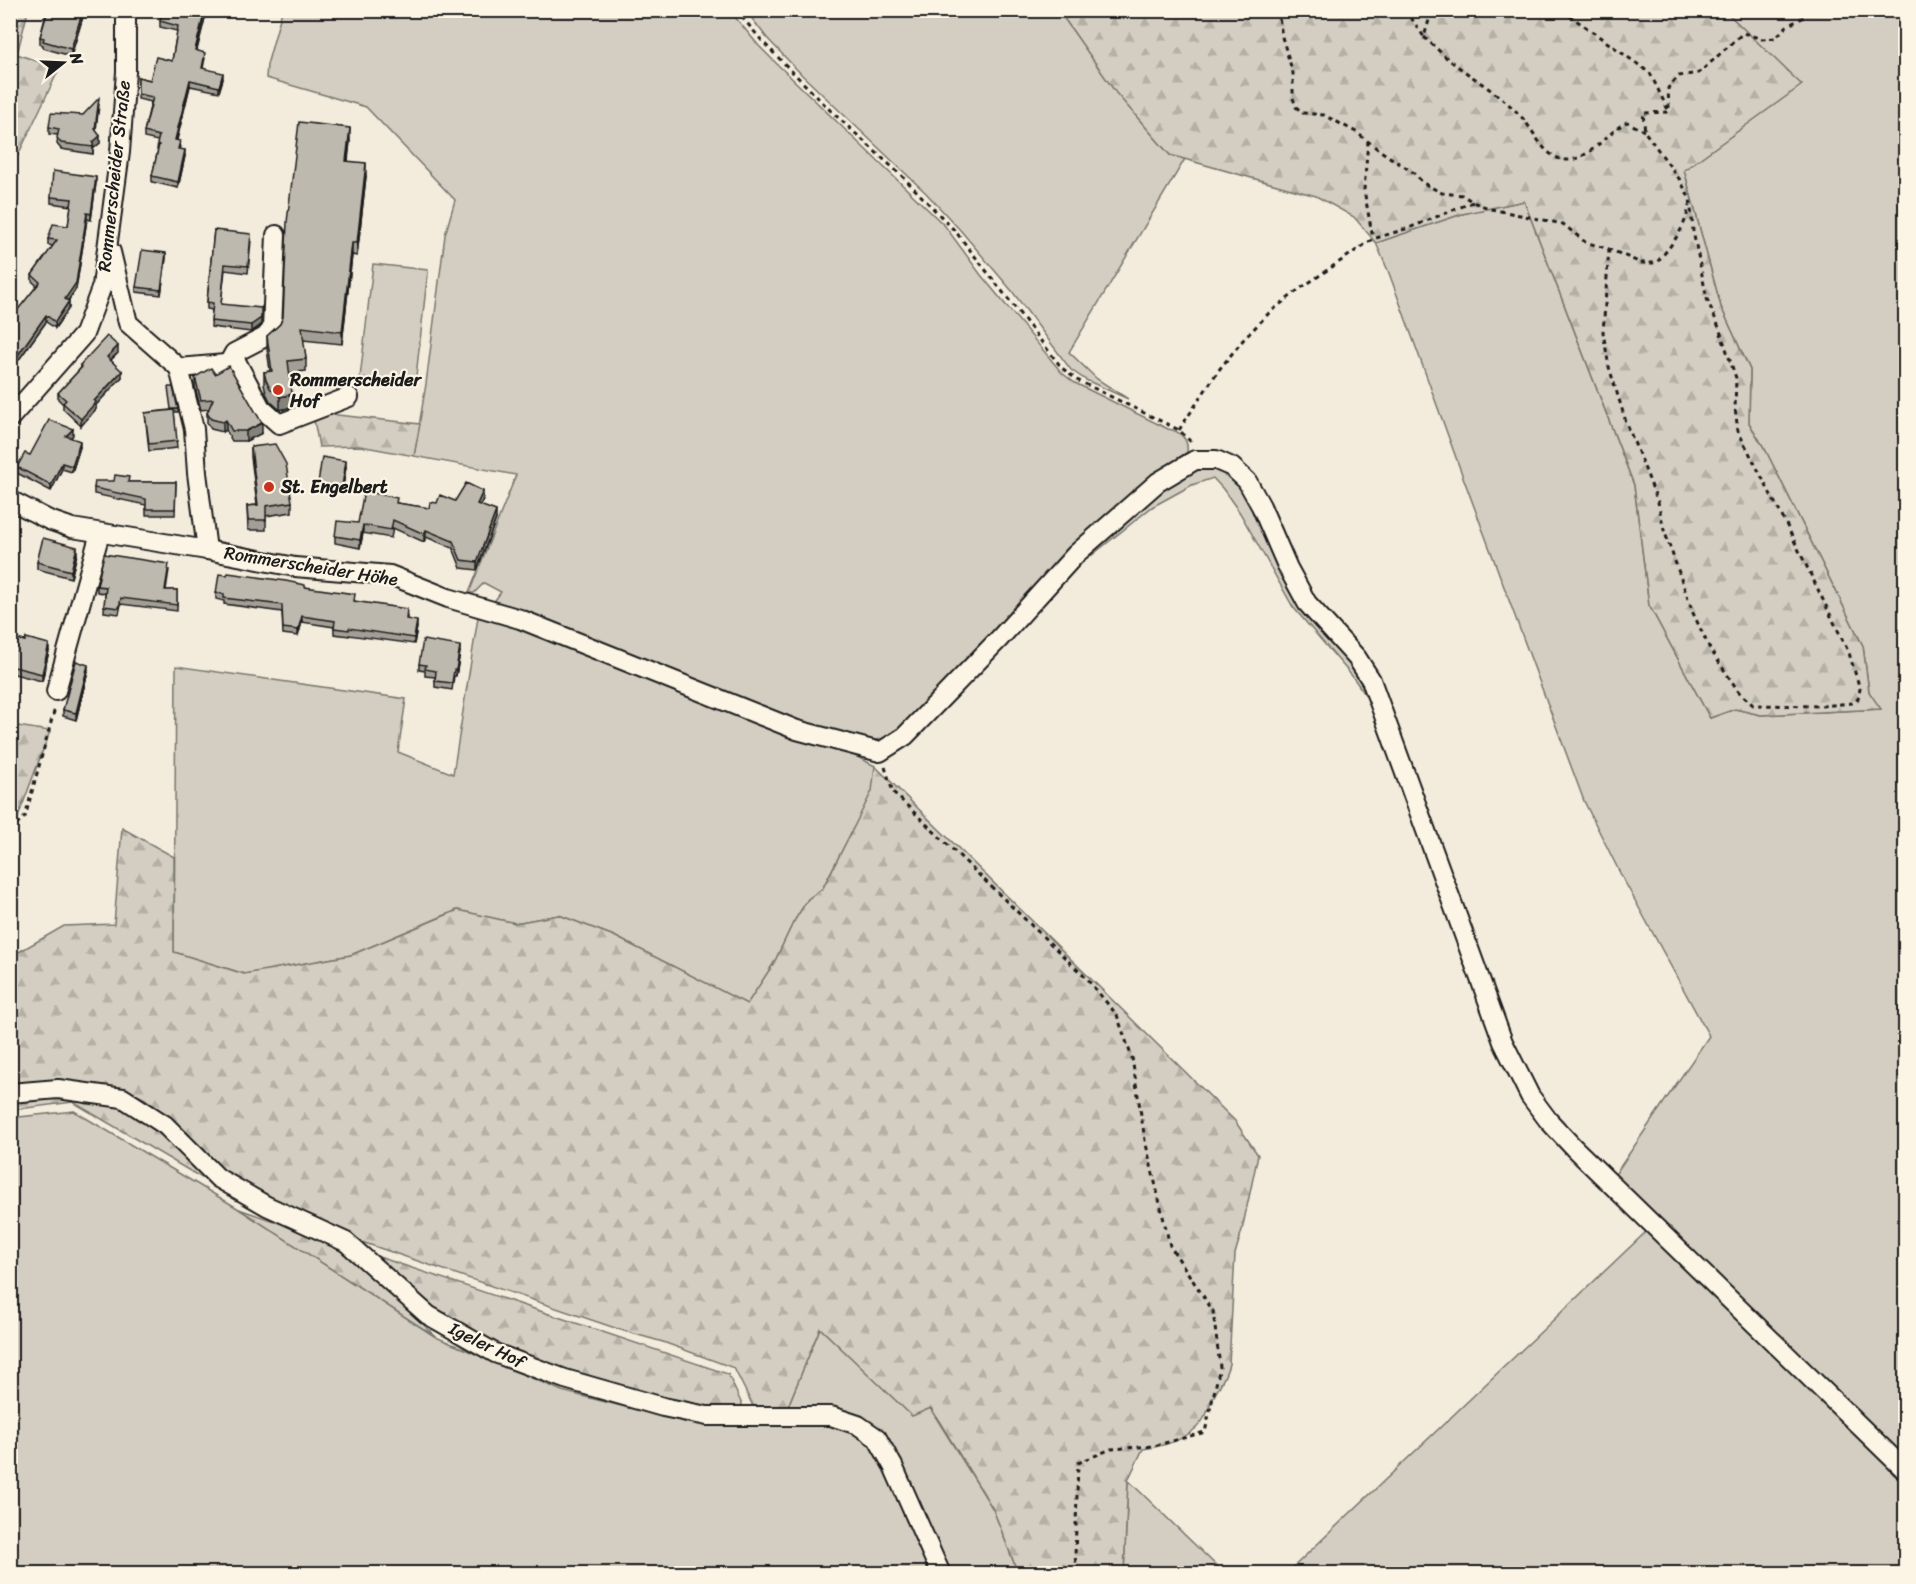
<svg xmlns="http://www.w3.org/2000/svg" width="1916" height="1584" viewBox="0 0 1916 1584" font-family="Sriracha,sans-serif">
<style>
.grass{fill:#d3cec1;stroke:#78756e;stroke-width:1.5}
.forest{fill:url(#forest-firs);stroke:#78756e;stroke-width:1.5}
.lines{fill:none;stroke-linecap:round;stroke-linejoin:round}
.minor-casing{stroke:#1c1c1c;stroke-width:22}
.path{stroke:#1c1c1c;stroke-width:3;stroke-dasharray:4.5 4.5;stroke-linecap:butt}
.minor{stroke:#fcf5e5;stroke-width:18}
.wall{fill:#a39f96;stroke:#1c1c1c;stroke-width:1.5}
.shaded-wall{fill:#85827a;stroke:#1c1c1c;stroke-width:1.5}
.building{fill:#beb9ae;stroke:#1c1c1c;stroke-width:1.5}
.poi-dot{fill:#c8321e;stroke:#fcf5e5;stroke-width:2}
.labels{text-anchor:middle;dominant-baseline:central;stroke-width:4.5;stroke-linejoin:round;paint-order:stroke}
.street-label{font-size:18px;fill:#1c1c1c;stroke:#fcf5e5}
.poi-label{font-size:18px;font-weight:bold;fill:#1c1c1c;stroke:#fcf5e5;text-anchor:start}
</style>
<defs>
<pattern id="forest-firs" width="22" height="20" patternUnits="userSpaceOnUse" patternTransform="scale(1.5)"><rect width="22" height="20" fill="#d3cec1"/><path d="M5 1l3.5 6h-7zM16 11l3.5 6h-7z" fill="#b5b0a5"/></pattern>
</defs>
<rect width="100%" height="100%" fill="#f3ecdd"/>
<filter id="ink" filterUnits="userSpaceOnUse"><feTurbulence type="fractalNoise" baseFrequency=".0167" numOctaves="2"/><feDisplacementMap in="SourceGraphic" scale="12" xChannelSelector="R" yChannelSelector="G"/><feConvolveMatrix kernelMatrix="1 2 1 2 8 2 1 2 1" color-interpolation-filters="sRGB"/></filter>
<g filter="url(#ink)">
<g class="grass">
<polygon points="1905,10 1905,1462 1614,1176 1709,1036 1620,873 1584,801 1463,477 1389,273 1376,243 1462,214 1524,201 1634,485 1649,605 1710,718 1735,709 1761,715 1880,709 1869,692 1863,646 1766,451 1749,423 1750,370 1721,307 1684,170 1801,85 1725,11"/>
<path d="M282,11H730L759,46L777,64L945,226L981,275L1062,373L1075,383L1168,429C1180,431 1189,439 1187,452L1154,474L911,723C906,727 900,731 895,734C864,751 827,732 797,722L493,603L501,592L484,583L474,593H469L516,475L414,456L426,384L445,235L455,200L366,107L266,78L267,65Z"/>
<polygon points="746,11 1059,11 1117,93 1170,155 1185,159 1069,352 1097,379 1128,399 1086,380 1071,370 1012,291 961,231 926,193 803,76 767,38"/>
<polygon points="373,264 428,270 415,385 360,378"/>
<polygon points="1199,469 1219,469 1233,478 1244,493 1271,545 1368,685 1377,711 1352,676 1293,607 1240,513 1223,489 1213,478 1192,485 1152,507 1091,556 1100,540 1182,474"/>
<polygon points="479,611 834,745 875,766 873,791 822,889 808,899 793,923 774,963 747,1005 614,936 559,915 515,923 457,910 351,955 245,974 174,952 176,666 406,699 398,752 453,774"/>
<polygon points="74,1111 239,1209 436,1337 562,1391 689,1423 840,1425 873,1444 936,1573 11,1573 10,1118"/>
<path d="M1649,1229L1881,1455C1888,1468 1892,1476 1905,1482V1573L1286,1574Z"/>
<polygon points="820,1328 912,1415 930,1408 993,1509 1018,1573 945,1573 887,1443 786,1411"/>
<polygon points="1128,1480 1224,1573 1124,1574"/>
</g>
<g class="forest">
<polygon points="11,10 28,11 17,54 59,69 11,170"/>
<polygon points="1059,11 1725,11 1802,85 1684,170 1721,307 1750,370 1749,423 1766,451 1863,646 1869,692 1881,709 1761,715 1735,709 1710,718 1649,605 1634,485 1524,201 1462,214 1376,243 1354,217 1316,196 1170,155 1116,93"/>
<polygon points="328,414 420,424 414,456 360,446 319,447 314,420"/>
<polygon points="11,725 50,731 11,836 10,725"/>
<path d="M875,766L1235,1121L1258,1155L1242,1230L1235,1254L1229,1364C1226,1377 1219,1386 1213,1398C1210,1403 1209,1409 1206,1415C1194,1438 1167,1446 1143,1449L1128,1480L1124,1573H1018L993,1509L931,1408L912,1416L820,1328L786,1411L756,1412L734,1368L663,1342L624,1331L350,1238L243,1191L163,1113L145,1099L131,1092L96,1085L11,1089L10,957L64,926L114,924L122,828L174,857V952L244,974L351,955L458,910L515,923L559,915L614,936L747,1004L774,963L793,923L808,899L823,888L872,791Z"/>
<polygon points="38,1097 125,1101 241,1201 73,1102 11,1110 11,1098"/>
<polygon points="239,1209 345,1246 436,1337"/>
<polygon points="373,1255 728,1374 745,1411 715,1413 566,1375 442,1323"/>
</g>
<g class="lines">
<g class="minor-casing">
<g id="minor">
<polyline points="111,252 128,323 179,368 194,429 197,473 207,550"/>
<polyline points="228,364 234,353 265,337 272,329 276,235"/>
<polyline points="179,368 237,363 261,408 279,424 349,397"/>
<polyline points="10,418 84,334 102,286 120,152 126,72 126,10"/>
<polyline points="10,500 49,520 72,528 207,550 295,567 390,575 448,598 520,619 797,730 880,752 905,736 999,639 1076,554 1158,482 1195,460 1216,460 1232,467 1247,481 1261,506 1288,568 1307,603 1357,658 1371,680 1503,1042 1530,1096 1548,1120 1574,1148 1906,1471"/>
<polyline points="56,691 100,533"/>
<polyline points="10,1093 58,1089 123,1098 165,1125 218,1178 267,1206 346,1242 428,1315 495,1353 565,1379 663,1407 707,1416 831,1416 858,1425 877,1438 893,1466 941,1574"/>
</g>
</g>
<g class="path">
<polyline points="736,10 763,42 831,111 903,177 956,232 1062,368 1077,380 1179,430 1191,442 1191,445"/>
<path d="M1278,10L1282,37L1293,73V98L1296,107L1303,113L1324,115L1356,132L1379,150L1414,173L1423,183L1442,193L1462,195L1473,202L1491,209L1563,224L1585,242L1609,249L1641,263H1656C1670,248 1687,226 1689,205"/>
<polyline points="1406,10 1424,37 1432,10"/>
<polyline points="1562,10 1650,73 1669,112 1643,113 1645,132 1680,180 1690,199"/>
<path d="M1424,37C1432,44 1440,52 1448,59C1473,79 1503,95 1524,120C1536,134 1544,158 1566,160C1589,161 1608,131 1627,122L1644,131"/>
<polyline points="1669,108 1668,88 1679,76 1699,73 1743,33 1762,39 1775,38 1787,26 1806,16 1810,10"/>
<polyline points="1368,141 1364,190 1373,239"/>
<polyline points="1609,249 1603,332 1609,367 1626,422 1658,502 1664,530 1693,613 1710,649 1739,692 1753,705 1822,706 1852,703 1858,699 1860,689 1849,653 1788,528 1738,431 1735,408 1736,378 1718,325 1707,299 1693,231 1690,197"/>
<polyline points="1179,430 1218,371 1243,340 1269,313 1301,288 1373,239 1409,228 1473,202"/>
<polyline points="885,767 893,792 1086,978 1117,1015 1132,1058 1145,1140 1170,1246 1213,1311 1220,1367 1205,1432 1154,1446 1111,1449 1078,1463 1075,1557 1078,1574"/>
<polyline points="10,831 25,817 55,708"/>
</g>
<use href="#minor" class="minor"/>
</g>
<g class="wall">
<polygon points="47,10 85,10 71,56 43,48 43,45 40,44 40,37"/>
<polygon points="162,10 207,10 197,50 205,58 203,68 223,79 219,92 190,86 177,140 180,147 179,149 185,156 178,188 152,182 152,176 158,150 157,150 158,141 144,138 144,132 151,102 138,99 138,77 150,80 172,61 177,31 160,27 160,21"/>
<polygon points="99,105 96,130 100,143 93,149 93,154 61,149 57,144 58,135 49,134 49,127 83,115"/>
<polygon points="350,141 348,161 366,176 357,256 352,255 342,344 303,340 306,359 306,371 289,373 292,407 280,410 270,401 266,393 264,385 264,372 270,371 267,349 267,336 280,324"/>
<polygon points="96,183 91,220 87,219 76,289 68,301 69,308 55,328 46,322 10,372 10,320 37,286 32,281 32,275 53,246 48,245 48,239 68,226 71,206 51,203 51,197"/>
<polygon points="214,230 251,240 248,273 225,270 221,304 261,325 251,332 211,327 212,310 207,309 207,302"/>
<polygon points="166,258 161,295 136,292 136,287"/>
<polygon points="118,353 111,360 122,377 96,405 96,409 81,426 63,409 63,404 58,399 58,393 80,369 80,365"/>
<polygon points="215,374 262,433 246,441 232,441 226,430 223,432 211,429 207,423 207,413 209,409 201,410 195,387 195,377"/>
<polygon points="178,409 178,412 174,412 177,448 149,451 145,413"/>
<polygon points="73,435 70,438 80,447 72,472 62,469 51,491 17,473 17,467 30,455"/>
<polygon points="251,447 292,502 292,512 266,516 266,530 248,530 247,506 257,505 251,457"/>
<polygon points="346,467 342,493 318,489 318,483"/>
<polygon points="128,482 176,482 175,515 146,515 146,505 94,494 94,488"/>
<polygon points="483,499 480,505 496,519 477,570 461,568 453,548 426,537 424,542 393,528 391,538 363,533 360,548 335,543 335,536 397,503 429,508 437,503"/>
<polygon points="77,554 71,578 37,569 37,562"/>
<polygon points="169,570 166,590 177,590 177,611 121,604 119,614 104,612 105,593 97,592 97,586"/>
<polygon points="305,587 407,616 407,619 417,627 414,644 349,635 349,636 334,634 334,627 302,622 298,636 283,634 282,612 224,604 224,601 216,599 216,593"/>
<polygon points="10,646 49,651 42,681 10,673"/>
<polygon points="460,652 456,676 454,676 452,690 435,687 435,677 425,676 425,671 419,670 419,664"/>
<polygon points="88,671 76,720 63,716 63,710"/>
</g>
<g class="shaded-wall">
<polygon points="83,10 85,10 71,56 71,49"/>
<polygon points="205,10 207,10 195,56 195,50"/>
<polygon points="223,73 223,79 219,92 219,87"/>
<polygon points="190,80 190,86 175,146 175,140"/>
<polygon points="350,128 350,141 346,173 346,161"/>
<polygon points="100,136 100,143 93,149 93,154 93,142"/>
<polygon points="185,150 185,156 178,188 178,182"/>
<polygon points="366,163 366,176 357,256 357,243"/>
<polygon points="96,177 96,183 91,220 91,214"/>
<polygon points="87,213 87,219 76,289 65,305 65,299"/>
<polygon points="352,243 352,255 342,344 342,332"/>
<polygon points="166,253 166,258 161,295 161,290"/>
<polygon points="69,301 69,308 55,328 55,322"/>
<polygon points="261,308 261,325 251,332 251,325"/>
<polygon points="46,315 46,322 10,372 10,366"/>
<polygon points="118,346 118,353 107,363 107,357"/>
<polygon points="122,371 122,377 96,405 96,409 81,426 81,419 94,401"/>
<polygon points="292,394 292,407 280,410 280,397"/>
<polygon points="226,420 226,430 223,432 223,422"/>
<polygon points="262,423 262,433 246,441 246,431"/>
<polygon points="73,429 73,435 66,442 66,436"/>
<polygon points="80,441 80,447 72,472 72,466"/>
<polygon points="346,461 346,467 342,493 342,486"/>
<polygon points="62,463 62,469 51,491 51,485"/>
<polygon points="483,491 483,499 477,512 477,504"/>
<polygon points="496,511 496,519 477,570 477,562"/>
<polygon points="363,525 363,533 360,548 360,540"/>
<polygon points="426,530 426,537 424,542 424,534"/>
<polygon points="77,547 77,554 71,578 71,571"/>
<polygon points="302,616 302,622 298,636 298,630"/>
<polygon points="417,621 417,627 414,644 414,638"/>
<polygon points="49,644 49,651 42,681 42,674"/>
<polygon points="460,646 460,652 456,676 456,670"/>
<polygon points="88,665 88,671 76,720 76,713"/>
</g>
<g class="building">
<polygon points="48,10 83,10 71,49 43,41 44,38 40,37"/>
<polygon points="162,10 205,10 195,50 205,53 202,68 223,73 219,87 190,80 175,140 180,141 178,149 185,150 178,182 152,176 159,145 157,144 159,136 144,132 153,97 138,94 138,77 150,80 156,57 172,61 178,26 160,21"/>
<polygon points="99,98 95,129 100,136 93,142 93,147 61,143 57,138 59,129 49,127 51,113 83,115"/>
<polygon points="299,122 350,128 346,161 366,163 357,243 352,243 342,332 302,327 306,359 288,361 292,394 280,397 270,388 266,380 264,372 272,371 267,336 280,324 283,317 287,222"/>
<polygon points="53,171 96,177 91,214 87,213 76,283 65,299 69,301 55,322 46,315 10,366 10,320 20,307 40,282 32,275 57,240 48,239 53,224 68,226 72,199 51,197"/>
<polygon points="214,230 251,234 248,266 225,264 221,304 261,308 261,318 251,325 211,321 213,303 207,302"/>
<polygon points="142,250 166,253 161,290 136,287"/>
<polygon points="107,336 118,346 107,357 122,371 94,401 96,402 81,419 63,403 66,400 58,393 82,367 80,365"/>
<polygon points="229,366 262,423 246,431 232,431 226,420 223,422 211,419 207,413 213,399 201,400 195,377 211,368 215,374"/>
<polygon points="168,387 173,387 178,409 171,409"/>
<polygon points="174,410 177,441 149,444 145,413"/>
<polygon points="49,420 73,429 66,436 80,441 72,466 62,463 51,485 17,467 25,453 30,455"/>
<polygon points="275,444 286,464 292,502 266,506 266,520 248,520 247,506 258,505 251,447"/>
<polygon points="322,457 346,461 342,486 318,483"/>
<polygon points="115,475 129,477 128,482 176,482 175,509 146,509 146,499 94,488 95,481 114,481"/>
<polygon points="466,483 483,491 477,504 496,511 477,562 461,560 453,541 426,530 424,534 393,520 391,530 363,525 360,540 335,536 337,521 358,523 364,491 397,498 396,503 429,508 430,502 437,503 440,495 455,501"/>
<polygon points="43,538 77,547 71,571 37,562"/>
<polygon points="104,554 169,564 165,590 177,590 177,605 121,598 119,608 104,606 106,587 97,586"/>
<polygon points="228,573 286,581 305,585 305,587 355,594 354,601 407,609 406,619 417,621 414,638 349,628 349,630 334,628 335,621 302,616 298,630 283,628 282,605 224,598 224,594 216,593 219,574 227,575"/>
<polygon points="13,638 25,641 26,638 49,644 42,674 10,666 10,646"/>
<polygon points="423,640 460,646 456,670 454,670 452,683 435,681 436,671 425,669 426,665 419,664"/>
<polygon points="76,661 88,665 76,713 63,710"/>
</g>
</g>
<g class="poi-dot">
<circle cx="278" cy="390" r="6"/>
<circle cx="269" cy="487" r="6"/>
</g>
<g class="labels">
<g class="street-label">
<text transform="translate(114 176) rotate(-84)">Rommerscheider Straße</text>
<text transform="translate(311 566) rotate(9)">Rommerscheider Höhe</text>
<text transform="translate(487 1345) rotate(26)">Igeler Hof</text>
</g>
<g class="poi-label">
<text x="290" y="380">Rommerscheider<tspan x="290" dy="21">Hof</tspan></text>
<text x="281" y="487">St. Engelbert</text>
</g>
</g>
<rect width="1916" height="1584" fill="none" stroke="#fcf5e5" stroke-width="36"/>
<rect x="18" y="18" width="1880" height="1548" fill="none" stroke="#1c1c1c" stroke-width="2" filter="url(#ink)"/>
<g transform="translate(63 63) rotate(72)" stroke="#fcf5e5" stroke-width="4.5" paint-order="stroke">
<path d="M0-4.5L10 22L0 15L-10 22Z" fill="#1c1c1c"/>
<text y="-9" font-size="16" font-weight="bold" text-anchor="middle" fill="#1c1c1c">N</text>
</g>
</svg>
